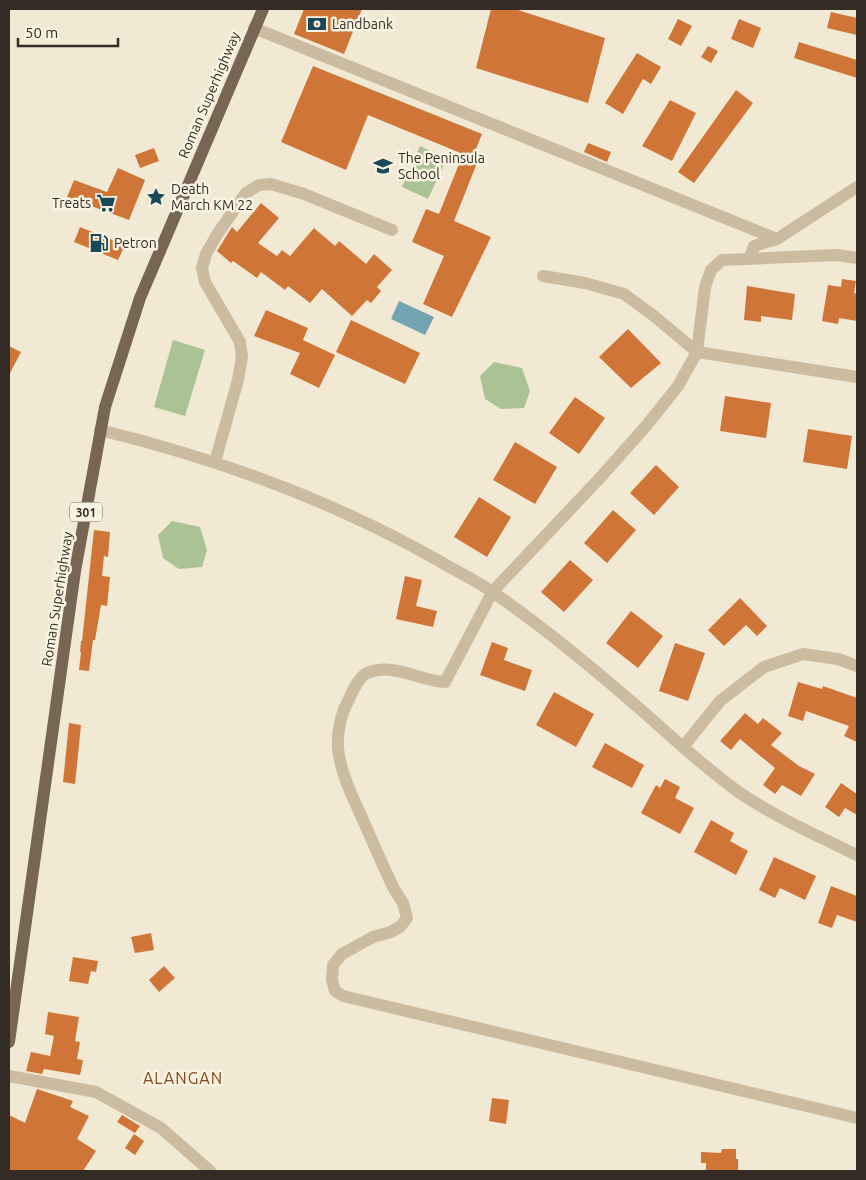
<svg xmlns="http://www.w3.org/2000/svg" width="866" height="1180" viewBox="0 0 866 1180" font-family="Ubuntu,sans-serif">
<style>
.green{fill:#abc295}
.water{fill:#73a4b1}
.building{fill:#cf7537}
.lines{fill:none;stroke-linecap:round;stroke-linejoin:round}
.street{stroke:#cbbba1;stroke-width:12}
.primary{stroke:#776654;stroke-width:12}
.labels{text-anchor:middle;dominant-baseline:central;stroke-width:5;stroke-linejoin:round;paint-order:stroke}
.shield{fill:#faf3e1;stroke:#6f685d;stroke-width:1}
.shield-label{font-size:12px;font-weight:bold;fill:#342c24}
.poi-label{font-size:14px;fill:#342c24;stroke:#faf3e1;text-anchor:start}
.street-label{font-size:14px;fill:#342c24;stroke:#faf3e1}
.quarter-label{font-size:16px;letter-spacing:1px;fill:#884618;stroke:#faf3e1}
</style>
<rect width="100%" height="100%" fill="#f2e9d5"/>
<g class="green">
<polygon points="420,146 447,158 428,199 402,187"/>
<polygon points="173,340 205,350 185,416 154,407"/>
<polygon points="494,362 522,368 530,391 524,408 501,409 485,399 480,376"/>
<polygon points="172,521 200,527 207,550 202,567 179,569 163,558 158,535"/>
</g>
<polygon class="water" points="399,301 434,317 425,335 391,319"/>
<g class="building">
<polygon points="304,9 362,9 344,54 294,34"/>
<polygon points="491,9 515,9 605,38 588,103 476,68"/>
<polygon points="831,12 857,18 857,35 827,28"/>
<polygon points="678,19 692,26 681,46 668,39"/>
<polygon points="739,19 761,28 753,48 731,39"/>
<polygon points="799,42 857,60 857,78 794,58"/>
<polygon points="708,46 718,51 711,63 701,57"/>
<polygon points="637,53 661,67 651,84 643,79 623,114 605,103"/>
<polygon points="313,66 482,134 471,161 477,163 454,221 491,237 452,317 423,304 444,256 412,242 426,209 439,214 463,154 368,115 346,170 281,142"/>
<polygon points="736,90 753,103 694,183 678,172"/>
<polygon points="670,100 696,113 672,161 642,146"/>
<polygon points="588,143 611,152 607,162 584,152"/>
<polygon points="154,148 159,161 140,168 135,155"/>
<polygon points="118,168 145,180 129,220 67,197 74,180 107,192"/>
<polygon points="261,203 279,218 258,243 277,256 282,250 290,256 314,228 335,246 339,241 366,264 374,254 392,270 377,287 381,291 371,303 367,300 352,316 322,289 310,303 288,286 285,290 261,272 257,278 233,261 231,263 217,251 232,227 237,232"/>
<polygon points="80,227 125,245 118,260 74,242"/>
<polygon points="842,279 856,281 854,293 857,294 857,321 839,318 838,324 822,321 828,285 841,287"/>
<polygon points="747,286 795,294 792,320 761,316 761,322 744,320"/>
<polygon points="266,310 308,328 303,340 335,355 319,388 290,374 300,353 254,336"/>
<polygon points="351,320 420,353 405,384 336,352"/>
<polygon points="628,329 661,363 631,388 599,357"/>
<polygon points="9,346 21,352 9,375"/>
<polygon points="725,396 771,403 766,438 720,431"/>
<polygon points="575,397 605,418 579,454 549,433"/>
<polygon points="808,429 852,436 847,469 803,462"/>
<polygon points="515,442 557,467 535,504 493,480"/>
<polygon points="656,465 679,487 654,515 630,493"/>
<polygon points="479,497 511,517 487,557 454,537"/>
<polygon points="613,510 636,530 607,563 584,543"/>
<polygon points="94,530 110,532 108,557 104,556 102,576 110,577 107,606 101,605 95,640 93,640 89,671 79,670 81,652 80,652 81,641 82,641"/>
<polygon points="570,560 593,580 564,612 541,592"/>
<polygon points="405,576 422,580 416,606 437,611 433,627 396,619"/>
<polygon points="740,598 767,626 757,636 746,625 724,646 708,630"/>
<polygon points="631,611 663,636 638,668 606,643"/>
<polygon points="492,642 508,648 504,660 532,670 525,691 480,675"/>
<polygon points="675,643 705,653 688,701 659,691"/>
<polygon points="798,682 822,689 823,686 857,698 857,742 844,736 849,726 806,711 803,721 788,716"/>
<polygon points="554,692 594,714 576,747 536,725"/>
<polygon points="745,713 758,724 763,718 782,733 771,745 799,766 815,774 801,796 782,785 775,794 763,785 775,768 740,739 731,750 720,741"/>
<polygon points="69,723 81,725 75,784 63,782"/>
<polygon points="605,743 644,765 632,788 592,767"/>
<polygon points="665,779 680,787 675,798 694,808 680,834 641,813 656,785 660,788"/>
<polygon points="841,783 857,794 857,815 845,808 839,817 825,807"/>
<polygon points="711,820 734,833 730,841 748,851 736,875 694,852"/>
<polygon points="774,857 816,876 805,900 780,888 775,898 759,890"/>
<polygon points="831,886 857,896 857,922 837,915 832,928 818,923"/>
<polygon points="151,933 154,950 135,953 131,937"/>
<polygon points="73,957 98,961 96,972 91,971 88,984 69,981"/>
<polygon points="164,966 175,978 159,992 149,980"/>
<polygon points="48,1012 79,1017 75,1041 80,1042 77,1059 83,1060 80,1075 44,1069 42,1074 26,1071 31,1052 50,1056 54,1036 45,1034"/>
<polygon points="37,1089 73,1101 70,1107 89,1116 77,1139 96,1151 83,1171 9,1171 9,1115 25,1123"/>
<polygon points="492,1098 509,1100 506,1124 489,1121"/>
<polygon points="122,1115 140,1126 135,1133 117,1122"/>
<polygon points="134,1134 144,1141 135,1155 125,1148"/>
<polygon points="722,1149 736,1149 736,1159 738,1159 738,1171 706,1171 706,1163 701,1163 701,1152 721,1153"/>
</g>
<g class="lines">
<g class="street">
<polyline points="254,28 777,239 857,187"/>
<polyline points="750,258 754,246 777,239"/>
<path d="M857,258L837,255L722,260L711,270L705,287L697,352L678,386L646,426L599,479L493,591L445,682C420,681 393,662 367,673C360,676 353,690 350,697C341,713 337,730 338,748C340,772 353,798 363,820C373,843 383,866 394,889L403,903L407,918L401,926L391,932L373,937L342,954L333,965L332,980L335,991L343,996L857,1118"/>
<polyline points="543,276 585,283 624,294 654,316 697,352 857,377"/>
<path d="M100,430C219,459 334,501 441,562C458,572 477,581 494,593C542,626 588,664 632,702C668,733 702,766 740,793C777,818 818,836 857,855"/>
<polyline points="215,462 238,380 242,357 240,342 205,282 202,268 206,254 218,233 246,193 259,185 271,184 304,194 392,230"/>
<polyline points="683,747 720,701 764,667 803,654 838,659 857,666"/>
<polyline points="9,1076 96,1092 161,1128 210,1171"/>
</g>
<polyline class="primary" points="9,1042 75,571 105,407 140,298 263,9"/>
</g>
<defs>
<g id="bank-bare" transform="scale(1.5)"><path d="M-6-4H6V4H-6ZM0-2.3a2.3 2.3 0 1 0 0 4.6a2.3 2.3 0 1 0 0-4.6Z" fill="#184958" stroke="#faf3e1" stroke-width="2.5" paint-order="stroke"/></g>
<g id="school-bare" transform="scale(1.5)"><path d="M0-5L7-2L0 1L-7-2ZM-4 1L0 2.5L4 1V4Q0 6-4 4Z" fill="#184958" stroke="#faf3e1" stroke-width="2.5" paint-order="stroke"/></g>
<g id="sight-bare" transform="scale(1.5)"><path d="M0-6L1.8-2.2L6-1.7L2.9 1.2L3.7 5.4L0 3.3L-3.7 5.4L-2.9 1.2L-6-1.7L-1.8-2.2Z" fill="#184958" stroke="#faf3e1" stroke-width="2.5" paint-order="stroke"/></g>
<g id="supermarket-bare" transform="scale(1.5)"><path d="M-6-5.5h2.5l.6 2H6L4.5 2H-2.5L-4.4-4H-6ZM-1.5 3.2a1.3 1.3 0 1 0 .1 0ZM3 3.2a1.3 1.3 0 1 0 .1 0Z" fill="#184958" stroke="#faf3e1" stroke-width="2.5" paint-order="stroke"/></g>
<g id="fuel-bare" transform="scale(1.5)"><path d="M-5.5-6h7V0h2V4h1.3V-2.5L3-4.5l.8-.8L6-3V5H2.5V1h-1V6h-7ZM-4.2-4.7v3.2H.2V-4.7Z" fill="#184958" stroke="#faf3e1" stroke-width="2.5" paint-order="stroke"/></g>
</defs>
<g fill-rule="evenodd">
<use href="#bank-bare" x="317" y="24"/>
<use href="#school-bare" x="383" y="166"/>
<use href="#sight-bare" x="156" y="197"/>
<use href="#supermarket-bare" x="106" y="203"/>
<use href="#fuel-bare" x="99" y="243"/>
</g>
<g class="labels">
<rect class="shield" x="70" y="502.5" width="32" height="19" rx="4"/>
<g class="shield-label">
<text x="86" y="512">301</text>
</g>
<g class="poi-label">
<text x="332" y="24">Landbank</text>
<text x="398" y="158">The Peninsula<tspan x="398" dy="16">School</tspan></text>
<text x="171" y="189">Death<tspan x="171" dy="16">March KM 22</tspan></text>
<text x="91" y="203" text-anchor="end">Treats</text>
<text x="114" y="243">Petron</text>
</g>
<g class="street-label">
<text transform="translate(209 95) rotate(-67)">Roman Superhighway</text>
<text transform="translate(57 599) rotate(-81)">Roman Superhighway</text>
</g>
<g class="quarter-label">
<text x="183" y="1078">ALANGAN</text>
</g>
</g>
<rect width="866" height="1180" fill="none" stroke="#342c24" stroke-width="20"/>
<path d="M18 38v8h100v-8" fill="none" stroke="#342c24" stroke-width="2.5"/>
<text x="25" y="38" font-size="15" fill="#342c24" stroke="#faf3e1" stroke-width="4" paint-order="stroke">50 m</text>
</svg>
